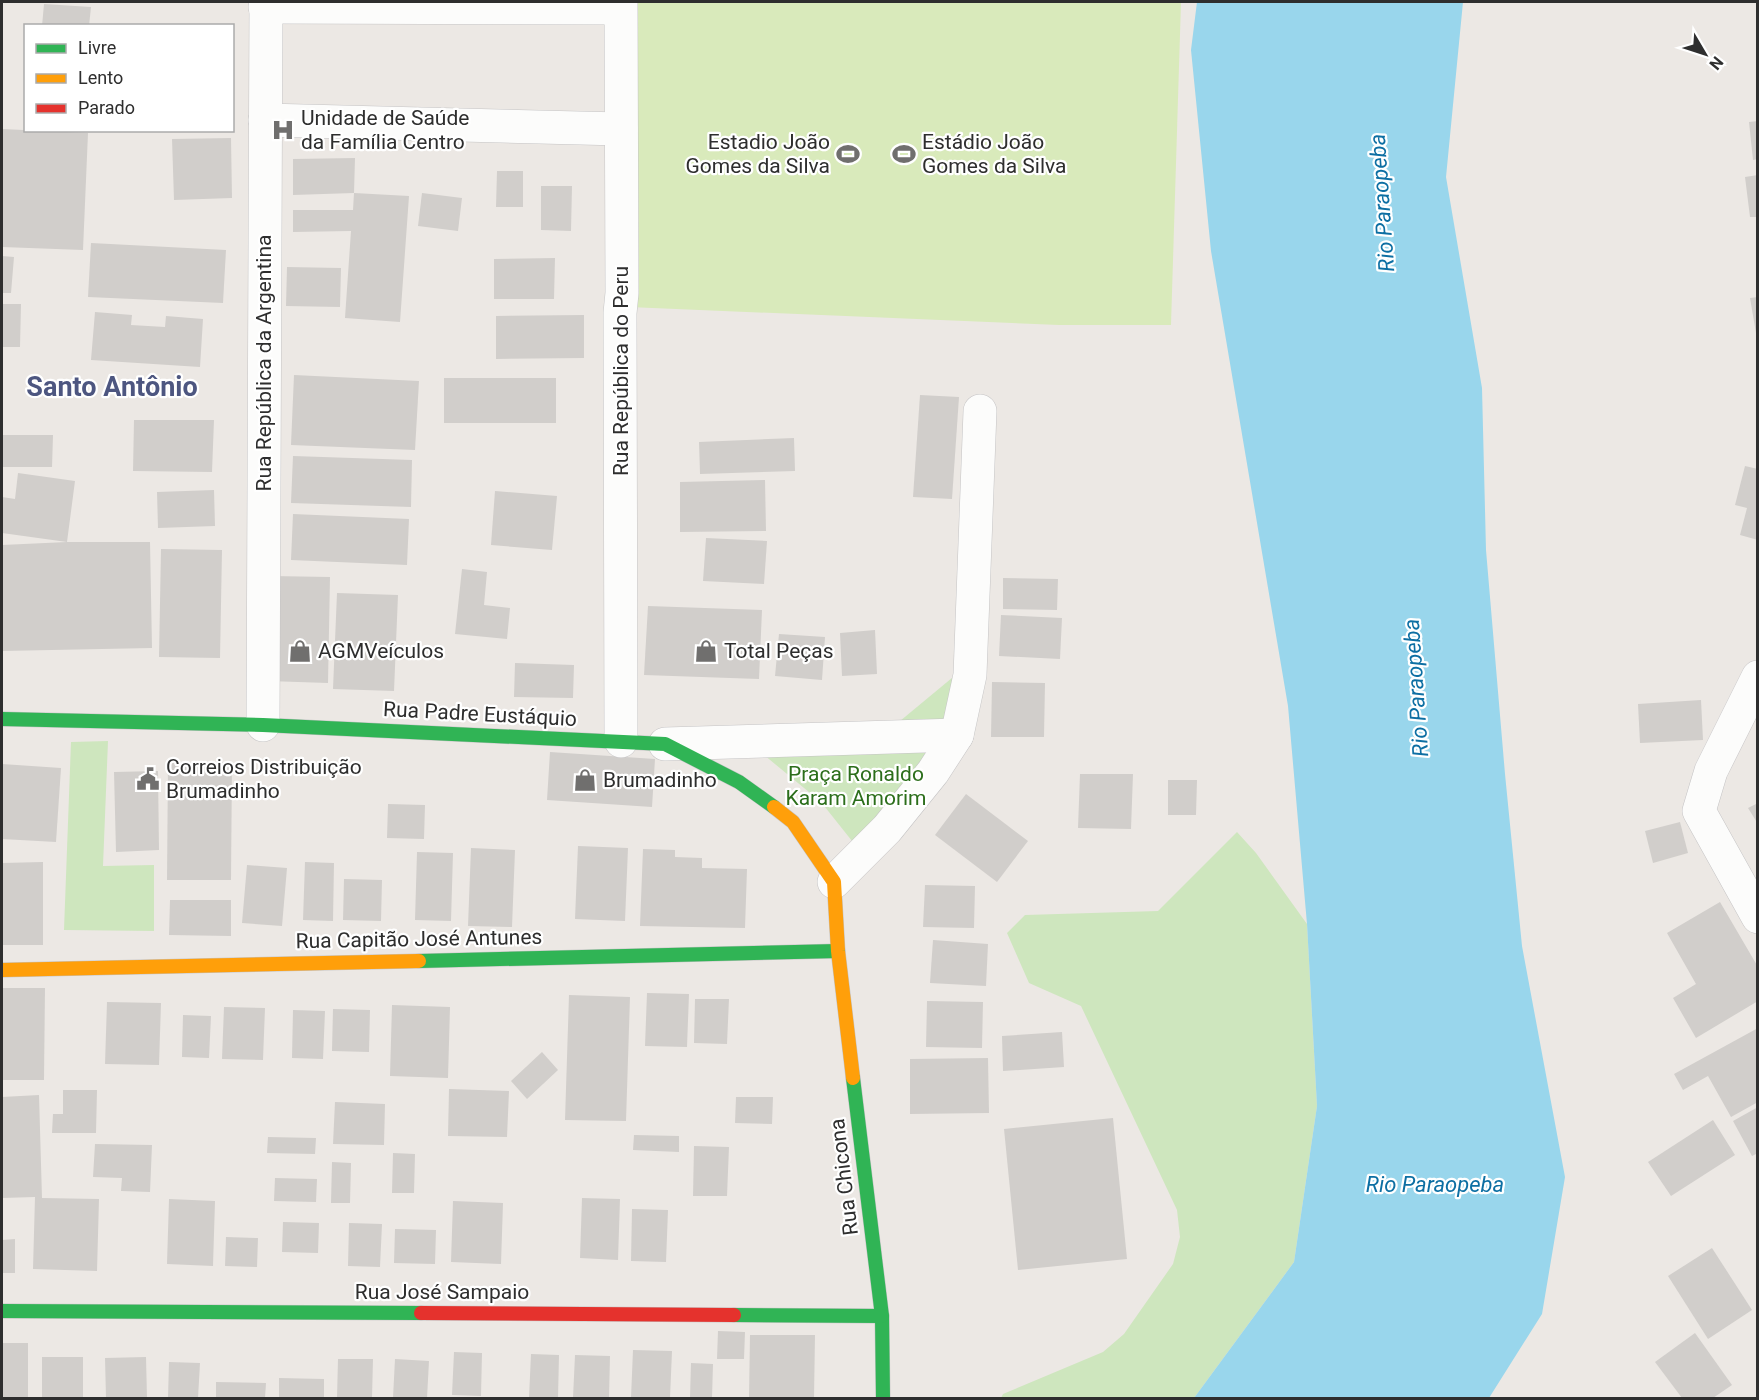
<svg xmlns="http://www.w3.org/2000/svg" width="1759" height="1400" viewBox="0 0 1759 1400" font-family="Roboto,sans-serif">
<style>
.green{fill:#cee6be}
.pitch{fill:#d9eabb}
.water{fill:#99d6ec}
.building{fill:#d1cecb}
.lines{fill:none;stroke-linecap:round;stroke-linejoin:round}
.street-casing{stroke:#c5c4c5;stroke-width:34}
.fast-casing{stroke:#c5c4c5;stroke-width:15}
.slow-casing{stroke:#c5c4c5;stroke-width:15}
.jam-casing{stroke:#c5c4c5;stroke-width:15}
.street{stroke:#fcfcfb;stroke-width:33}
.fast{stroke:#30b455;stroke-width:14}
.slow{stroke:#ff9f0a;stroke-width:14}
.jam{stroke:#e5322d;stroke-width:14}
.labels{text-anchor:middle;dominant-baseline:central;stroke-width:4.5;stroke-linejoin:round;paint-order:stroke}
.poi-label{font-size:21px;fill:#2e2e2e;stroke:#fff;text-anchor:start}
.street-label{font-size:21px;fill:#2e2e2e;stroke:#fff}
.park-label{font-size:21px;fill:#2c6e1b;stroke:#fff}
.water-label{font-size:22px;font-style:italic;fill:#0d6fa3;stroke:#fff}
.district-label{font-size:27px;font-weight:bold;fill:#4d5680;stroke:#fff}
</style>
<rect width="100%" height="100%" fill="#ece8e4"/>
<g class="green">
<polygon points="964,668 952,730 888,731"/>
<polygon points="108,741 103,866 154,865 154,931 64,930 71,742"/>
<polygon points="933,746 856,846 821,802 758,750"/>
<polygon points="1237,832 1256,853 1307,924 1317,1106 1294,1262 1194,1398 1001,1398 1003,1394 1103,1352 1124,1334 1173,1264 1180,1237 1177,1210 1081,1006 1029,983 1007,933 1025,915 1158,911"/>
</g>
<polygon class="pitch" points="636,2 1181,2 1171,325 1059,325 629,307"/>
<polygon class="water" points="1197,2 1463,2 1446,177 1482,388 1486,550 1505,774 1522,946 1565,1177 1542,1314 1489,1398 1194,1398 1294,1262 1317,1106 1307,924 1288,706 1211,251 1191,50"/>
<g class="building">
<polygon points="44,4 91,7 89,26 42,26"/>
<polygon points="1758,121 1758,159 1753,160 1749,122"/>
<polygon points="2,129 88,133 83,250 2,247"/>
<polygon points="231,138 232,198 174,200 172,139"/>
<polygon points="355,158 354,193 409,196 400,322 345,318 351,231 293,232 293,210 353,210 354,193 293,195 293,159"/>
<polygon points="497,171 523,171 523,207 496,207"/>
<polygon points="1758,175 1758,217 1750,217 1745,177"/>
<polygon points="541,186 572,186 571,231 541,230"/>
<polygon points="422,193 462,198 458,231 418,226"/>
<polygon points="91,243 226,250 223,303 88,297"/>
<polygon points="2,256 14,257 11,293 2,293"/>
<polygon points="555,258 554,299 494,299 494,259"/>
<polygon points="287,267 341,268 340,307 286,306"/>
<polygon points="1758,297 1758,333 1756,333 1750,298"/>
<polygon points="2,304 21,304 20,347 2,347"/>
<polygon points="95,312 132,315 131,325 165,327 166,316 203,319 200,367 91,360"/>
<polygon points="584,315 584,358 496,359 496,316"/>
<polygon points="294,375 419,381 415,450 291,445"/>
<rect x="444" y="378" width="112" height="45"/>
<polygon points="920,395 959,397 952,499 913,497"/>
<polygon points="134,420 214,420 212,472 133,471"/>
<polygon points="2,435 53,435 52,467 2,467"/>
<polygon points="794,438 795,471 700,474 699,442"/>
<polygon points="293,456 412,460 411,507 291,503"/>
<polygon points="1745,466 1758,469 1758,540 1740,535 1747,508 1735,505"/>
<polygon points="18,473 75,481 67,542 150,542 152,648 2,651 2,545 67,542 2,533 2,497 15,499"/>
<polygon points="765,480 766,531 680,532 680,482"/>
<polygon points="214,490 215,526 158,528 157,492"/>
<polygon points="495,491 557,496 552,550 491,545"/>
<polygon points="293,514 409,519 407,565 291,560"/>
<polygon points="706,538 767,541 764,584 703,581"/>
<polygon points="161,549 222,550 220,658 159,657"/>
<polygon points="462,569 487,572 484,605 510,608 507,639 455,634"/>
<polygon points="271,576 330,577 328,683 268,681"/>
<polygon points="1003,578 1058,579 1057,610 1003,609"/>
<polygon points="337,593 398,595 394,691 333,689"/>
<polygon points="648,606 762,610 759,679 644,675"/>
<polygon points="1001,615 1062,618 1060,659 999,656"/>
<polygon points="875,630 877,674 842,676 840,633"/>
<polygon points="779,634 825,637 822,680 775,676"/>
<polygon points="515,663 574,665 573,698 514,697"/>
<polygon points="992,682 1045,683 1044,737 991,737"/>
<polygon points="1701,700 1703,740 1640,743 1638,704"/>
<polygon points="550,752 655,759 652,807 547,800"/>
<polygon points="168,762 232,762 231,880 167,880"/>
<polygon points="2,764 61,768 56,842 2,839"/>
<polygon points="158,771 159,850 116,852 114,772"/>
<polygon points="1080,774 1133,774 1131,829 1078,828"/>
<polygon points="1168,780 1197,780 1196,815 1168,815"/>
<polygon points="966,794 1028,841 997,882 935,835"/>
<polygon points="1758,803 1758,824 1748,808"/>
<polygon points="388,804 425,805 424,839 387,838"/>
<polygon points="1680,822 1688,853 1653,863 1645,831"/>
<polygon points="578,846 628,848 625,921 575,919"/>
<polygon points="471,848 515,850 512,927 468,926"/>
<polygon points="643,849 675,850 675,857 702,858 702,868 747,869 745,928 640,926"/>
<polygon points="417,852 453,853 451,921 415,920"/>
<polygon points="43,862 43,945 2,945 2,863"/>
<polygon points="305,862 334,863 333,921 303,920"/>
<polygon points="247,865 287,868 282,926 242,923"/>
<polygon points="344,879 382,880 381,921 343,920"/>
<polygon points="925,885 975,886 974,928 923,927"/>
<polygon points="170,900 231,900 231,936 169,935"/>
<polygon points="1720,902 1758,967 1758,1001 1696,1038 1673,998 1696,984 1667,933"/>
<polygon points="933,940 988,944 986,986 930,983"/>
<polygon points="2,988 45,988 44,1080 2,1080"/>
<polygon points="647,993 689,994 687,1047 645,1046"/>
<polygon points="569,995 630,997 626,1121 565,1120"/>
<polygon points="695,999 729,999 727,1044 694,1043"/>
<polygon points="927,1001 983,1002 982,1048 926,1047"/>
<polygon points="107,1002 161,1003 159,1065 105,1064"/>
<polygon points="392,1005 450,1007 448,1078 390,1076"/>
<polygon points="224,1007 265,1008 263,1060 222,1059"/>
<polygon points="333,1009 370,1010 369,1052 332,1051"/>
<polygon points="293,1010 325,1011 323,1059 292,1058"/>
<polygon points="183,1015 211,1016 209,1058 182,1057"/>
<polygon points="1758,1028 1758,1102 1731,1117 1708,1076 1683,1090 1674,1074"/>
<polygon points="1062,1032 1064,1067 1003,1071 1002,1036"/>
<polygon points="542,1052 558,1070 527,1099 511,1081"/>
<polygon points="988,1058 989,1113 910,1114 910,1059"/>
<polygon points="449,1089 509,1091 507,1137 448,1136"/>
<polygon points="63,1090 97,1090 96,1133 52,1133 53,1114 63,1114"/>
<polygon points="39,1095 42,1198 99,1199 97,1271 33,1269 35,1197 2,1198 2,1097"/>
<polygon points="736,1097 773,1097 772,1124 735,1123"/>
<polygon points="335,1102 385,1104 384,1145 333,1144"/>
<polygon points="1758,1107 1758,1153 1752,1156 1733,1121"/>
<polygon points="1113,1118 1127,1259 1018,1270 1004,1129"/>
<polygon points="1713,1120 1735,1155 1671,1196 1648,1162"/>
<polygon points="634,1135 679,1136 679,1152 633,1150"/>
<polygon points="268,1137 316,1138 315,1154 267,1153"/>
<polygon points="95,1144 152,1145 150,1192 121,1191 122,1178 93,1177"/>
<polygon points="694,1146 729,1147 727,1196 693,1196"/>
<polygon points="393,1153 415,1154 414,1193 392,1193"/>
<polygon points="332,1162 351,1163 350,1203 331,1203"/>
<polygon points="275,1178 317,1179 316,1202 274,1201"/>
<polygon points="582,1198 620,1199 618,1260 580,1258"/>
<polygon points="169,1199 215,1201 213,1266 167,1264"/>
<polygon points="453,1201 503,1203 501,1264 451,1262"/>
<polygon points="632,1209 668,1210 666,1262 631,1261"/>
<polygon points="283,1222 319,1223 318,1253 282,1252"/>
<polygon points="349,1223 382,1224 380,1267 348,1266"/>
<polygon points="395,1229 436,1230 435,1264 394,1263"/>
<polygon points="226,1237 258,1238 257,1267 225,1266"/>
<polygon points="15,1239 15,1273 2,1273 2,1240"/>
<polygon points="1712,1248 1752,1310 1708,1339 1668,1276"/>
<polygon points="718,1331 745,1332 744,1359 717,1359"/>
<polygon points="1695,1333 1732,1385 1713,1398 1682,1398 1655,1362"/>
<polygon points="750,1335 815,1335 814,1398 749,1398"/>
<rect x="2" y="1343" width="26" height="55"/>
<polygon points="633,1350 672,1351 670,1398 631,1398"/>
<polygon points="454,1352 482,1353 481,1396 452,1395"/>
<polygon points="531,1354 559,1355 558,1398 529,1398"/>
<polygon points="575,1355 610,1356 609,1398 573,1398"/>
<rect x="42" y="1357" width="41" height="41"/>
<polygon points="146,1357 147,1398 106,1398 105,1358"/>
<polygon points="338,1359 373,1359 372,1398 337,1398"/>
<polygon points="395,1359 429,1361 427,1398 393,1398"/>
<polygon points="169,1362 200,1363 198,1398 168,1398"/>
<polygon points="691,1363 713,1364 712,1398 690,1398"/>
<polygon points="279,1378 324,1379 324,1398 279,1398"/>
<polygon points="216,1382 266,1383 265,1398 216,1398"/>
</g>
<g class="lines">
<g class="street-casing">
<g id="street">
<polyline points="265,7 620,8"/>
<polyline points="265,120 621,129"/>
<polyline points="1758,677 1711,771 1699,811 1758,917"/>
<polyline points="263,725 266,2"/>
<polyline points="621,741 620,313 622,293 621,2"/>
<polyline points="665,744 957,735"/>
<polyline points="834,882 887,829 933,772 957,735 970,675 980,411"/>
</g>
</g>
<g class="fast-casing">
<g id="fast">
<polyline points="2,719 263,725 665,744 739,782 774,807"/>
<polyline points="419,961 838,951"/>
<polyline points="853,1078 882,1316 883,1398"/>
<polyline points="2,1311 421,1313"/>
<polyline points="734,1315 882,1316"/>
</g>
</g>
<g class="slow-casing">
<g id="slow">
<polyline points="774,807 793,822 834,882 838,951 853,1078"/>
<polyline points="2,970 419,961"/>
</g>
</g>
<g class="jam-casing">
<polyline id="jam" points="421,1313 734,1315"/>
</g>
<use href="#street" class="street"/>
<use href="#fast" class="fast"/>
<use href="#slow" class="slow"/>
<use href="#jam" class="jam"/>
</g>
<defs>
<g id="hospital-bare" transform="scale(1.8)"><path d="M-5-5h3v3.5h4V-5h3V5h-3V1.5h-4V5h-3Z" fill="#706f6e" stroke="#fff" stroke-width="2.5" paint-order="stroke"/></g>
<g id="stadium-bare" transform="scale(1.8)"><path d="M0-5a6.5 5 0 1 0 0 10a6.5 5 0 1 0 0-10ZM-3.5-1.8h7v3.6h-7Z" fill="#706f6e" stroke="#fff" stroke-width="2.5" paint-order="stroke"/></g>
<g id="shop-bare" transform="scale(1.8)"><path d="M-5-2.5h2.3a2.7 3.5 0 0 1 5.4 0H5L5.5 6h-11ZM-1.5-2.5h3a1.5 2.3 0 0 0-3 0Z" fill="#706f6e" stroke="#fff" stroke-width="2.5" paint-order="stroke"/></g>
<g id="civic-bare" transform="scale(1.8)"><path d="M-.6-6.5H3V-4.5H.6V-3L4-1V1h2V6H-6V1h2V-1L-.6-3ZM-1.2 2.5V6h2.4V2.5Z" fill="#706f6e" stroke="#fff" stroke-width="2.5" paint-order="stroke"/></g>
</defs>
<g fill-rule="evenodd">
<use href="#hospital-bare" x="283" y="130"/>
<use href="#stadium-bare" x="848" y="154"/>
<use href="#stadium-bare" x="904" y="154"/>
<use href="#shop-bare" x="300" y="651"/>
<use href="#shop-bare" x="706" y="651"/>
<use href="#civic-bare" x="148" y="779"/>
<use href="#shop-bare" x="585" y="780"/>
</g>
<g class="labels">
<g class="poi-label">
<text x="301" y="118">Unidade de Saúde<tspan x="301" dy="24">da Família Centro</tspan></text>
<text x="830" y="142" text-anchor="end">Estadio João<tspan x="830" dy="24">Gomes da Silva</tspan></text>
<text x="922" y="142">Estádio João<tspan x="922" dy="24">Gomes da Silva</tspan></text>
<text x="318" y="651">AGMVeículos</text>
<text x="724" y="651">Total Peças</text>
<text x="166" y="767">Correios Distribuição<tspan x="166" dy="24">Brumadinho</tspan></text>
<text x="603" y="780">Brumadinho</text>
</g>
<g class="street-label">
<text transform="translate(264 363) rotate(-90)">Rua República da Argentina</text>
<text transform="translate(621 371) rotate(-90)">Rua República do Peru</text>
<text transform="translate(480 714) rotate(3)">Rua Padre Eustáquio</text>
<text transform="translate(419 939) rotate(-1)">Rua Capitão José Antunes</text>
<text transform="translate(844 1177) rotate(-97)">Rua Chicona</text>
<text x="442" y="1292">Rua José Sampaio</text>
</g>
<g class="park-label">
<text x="856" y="774">Praça Ronaldo<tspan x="856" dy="24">Karam Amorim</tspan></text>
</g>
<g class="water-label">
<text transform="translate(1382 203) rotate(-94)">Rio Paraopeba</text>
<text transform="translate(1416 688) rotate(-94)">Rio Paraopeba</text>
<text x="1435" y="1184">Rio Paraopeba</text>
</g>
<g class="district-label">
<text x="112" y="387">Santo Antônio</text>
</g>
</g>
<rect width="1759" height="1400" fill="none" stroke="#2e2e2e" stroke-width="6"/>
<rect x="24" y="24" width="210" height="108" fill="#ffffff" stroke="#ababab" stroke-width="1.5"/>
<rect x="36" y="44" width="30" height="9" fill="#30b455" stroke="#ababab" stroke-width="1.5"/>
<text x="78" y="54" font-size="18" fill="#2e2e2e">Livre</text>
<rect x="36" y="74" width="30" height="9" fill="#ff9f0a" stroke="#ababab" stroke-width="1.5"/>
<text x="78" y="84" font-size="18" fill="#2e2e2e">Lento</text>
<rect x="36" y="104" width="30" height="9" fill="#e5322d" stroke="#ababab" stroke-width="1.5"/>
<text x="78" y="114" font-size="18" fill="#2e2e2e">Parado</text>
<g transform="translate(1705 54) rotate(129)" stroke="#ffffff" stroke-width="4.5" paint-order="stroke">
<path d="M0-4.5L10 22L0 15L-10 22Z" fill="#2e2e2e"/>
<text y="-9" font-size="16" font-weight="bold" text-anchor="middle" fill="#2e2e2e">N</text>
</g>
</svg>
